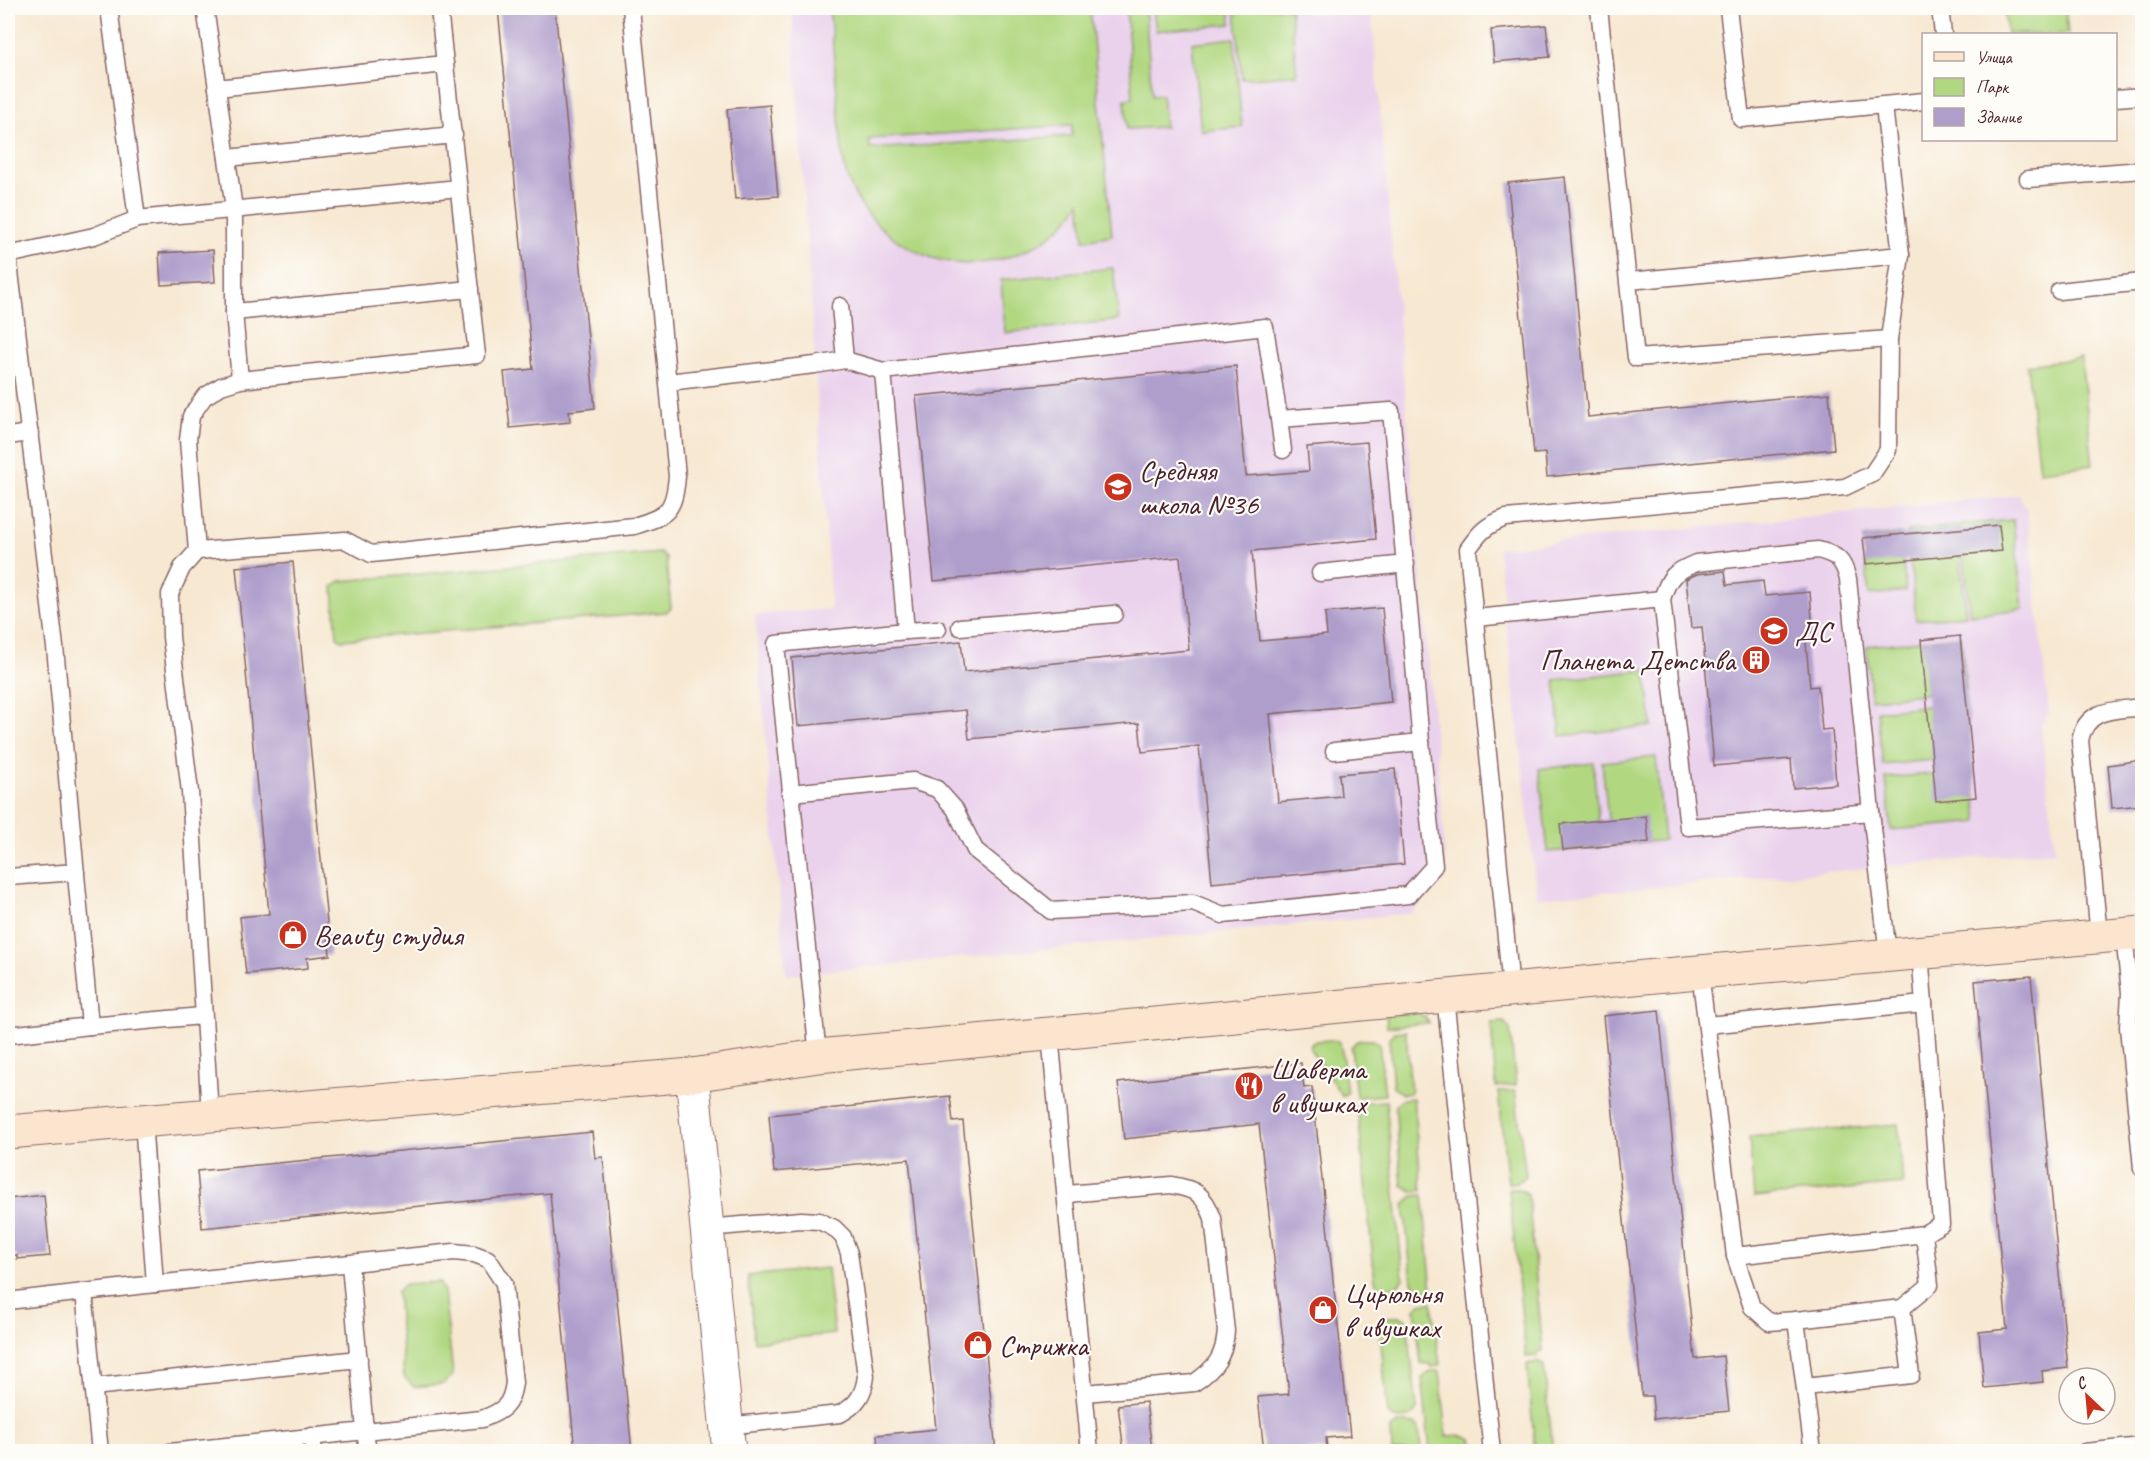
<svg xmlns="http://www.w3.org/2000/svg" width="2150" height="1459" viewBox="0 0 2150 1459" font-family="Caveat,sans-serif">
<style>
.built{fill:#ead1ec}
.green{fill:#b1d881;stroke:#7e7c56;stroke-width:1.5;fill-rule:evenodd}
.building{fill:#af9ecc}
.lines{fill:none;stroke-linecap:round;stroke-linejoin:round}
.lane-casing{stroke:#876565;stroke-width:19}
.street-casing{stroke:#876565;stroke-width:35}
.secondary-casing{stroke:#876565;stroke-width:35}
.lane{stroke:#fff;stroke-width:16}
.street{stroke:#fff;stroke-width:33}
.secondary{stroke:#fbe5cf;stroke-width:33}
.labels{text-anchor:middle;dominant-baseline:central;stroke-width:4.5;stroke-linejoin:round;paint-order:stroke}
.poi-label{font-size:30px;fill:#4a1f2b;stroke:#fdfcf7;text-anchor:start}
</style>
<rect width="100%" height="100%" fill="#fdfcf7"/>
<filter id="ink" filterUnits="userSpaceOnUse"><feTurbulence type="fractalNoise" baseFrequency=".0167" numOctaves="2"/><feDisplacementMap in="SourceGraphic" scale="12" xChannelSelector="R" yChannelSelector="G"/><feConvolveMatrix kernelMatrix="1 2 1 2 8 2 1 2 1" color-interpolation-filters="sRGB"/></filter>
<filter id="wash" filterUnits="userSpaceOnUse"><feTurbulence type="fractalNoise" baseFrequency=".008" numOctaves="4" result="noise"/><feDisplacementMap in="SourceGraphic" scale="24" xChannelSelector="R" yChannelSelector="G"/><feGaussianBlur stdDeviation="1.35" result="paint"/><feColorMatrix in="noise" values="0 0 0 0 0 0 0 0 0 0 0 0 0 0 0 0 0 1.4 0 .05"/><feComposite in="paint" operator="in"/></filter>
<g filter="url(#wash)">
<rect width="100%" height="100%" fill="#f7e8d2"/>
<g class="built">
<polygon points="792,8 1371,8 1447,876 1412,913 786,975 755,615 831,609"/>
<polygon points="2019,495 2027,510 2049,713 2041,725 2055,851 1537,898 1498,548"/>
</g>
<g class="green">
<path d="M829,8H1090L1112,235L1084,240L1080,202C1063,234 1023,257 987,262C977,263 966,265 956,263C908,257 862,222 847,176C841,158 841,136 839,117C836,80 833,44 829,8ZM1072,125V136L870,149L869,139Z"/>
<polygon points="1126,8 1145,8 1152,96 1162,95 1165,127 1127,129 1125,99 1133,98"/>
<polygon points="1153,8 1230,8 1231,24 1156,31"/>
<polygon points="1235,8 1290,8 1297,74 1242,79"/>
<polygon points="2004,8 2065,8 2068,34 2007,34"/>
<polygon points="1234,38 1242,127 1201,131 1192,43"/>
<polygon points="1113,268 1119,320 1005,333 1001,280"/>
<polygon points="2081,358 2093,465 2039,471 2027,365"/>
<polygon points="2013,520 2023,609 1970,615 1960,525"/>
<polygon points="1957,526 1966,615 1916,620 1907,531"/>
<polygon points="1900,534 1906,591 1869,595 1863,538"/>
<polygon points="660,553 666,558 671,608 666,612 342,640 337,637 333,587 340,581"/>
<polygon points="1961,636 1966,690 1871,699 1867,646"/>
<polygon points="1646,670 1652,726 1561,736 1555,680"/>
<polygon points="1966,702 1971,756 1883,765 1877,711"/>
<polygon points="1656,757 1664,840 1611,846 1602,762"/>
<polygon points="1593,763 1601,847 1548,852 1539,769"/>
<polygon points="1973,770 1978,822 1891,830 1886,778"/>
<polygon points="1418,1013 1424,1016 1429,1023 1387,1027 1386,1014"/>
<polygon points="1504,1022 1510,1029 1516,1085 1496,1087 1491,1023"/>
<polygon points="1406,1031 1411,1093 1402,1094 1393,1087 1389,1039 1394,1032"/>
<polygon points="1331,1040 1338,1041 1341,1046 1347,1093 1342,1096 1310,1049 1311,1044 1316,1041"/>
<polygon points="1364,1040 1373,1040 1379,1043 1385,1095 1356,1097 1351,1047 1357,1041"/>
<polygon points="1515,1091 1526,1176 1518,1182 1508,1183 1498,1092"/>
<polygon points="1413,1098 1422,1191 1412,1191 1402,1185 1395,1105 1403,1099"/>
<polygon points="1386,1101 1403,1279 1396,1287 1382,1288 1375,1281 1357,1103"/>
<polygon points="1898,1124 1903,1184 1754,1197 1749,1137"/>
<polygon points="1509,1189 1519,1189 1528,1194 1543,1351 1540,1351 1537,1356 1526,1357"/>
<polygon points="1423,1195 1432,1291 1419,1292 1412,1282 1404,1205 1413,1196"/>
<polygon points="827,1268 834,1334 754,1342 748,1276"/>
<polygon points="439,1282 444,1292 453,1375 444,1384 414,1387 404,1377 397,1291 405,1284"/>
<polygon points="1432,1302 1440,1365 1432,1367 1429,1364 1421,1363 1415,1309 1420,1304"/>
<path d="M1386,1317H1402L1407,1321L1417,1409C1412,1420 1397,1422 1388,1414L1379,1323Z"/>
<polygon points="1537,1362 1544,1366 1553,1451 1535,1451 1527,1364"/>
<path d="M1432,1371H1440L1447,1436C1457,1435 1464,1434 1472,1439L1476,1451H1430L1422,1378Z"/>
<polygon points="1404,1423 1415,1424 1419,1429 1421,1451 1392,1451 1391,1429 1396,1425"/>
</g>
<g id="blocks">
<g class="building">
<polygon points="498,8 555,8 595,408 569,411 570,422 510,428 504,372 533,369"/>
<polygon points="1546,25 1550,57 1494,62 1491,30"/>
<polygon points="770,105 778,196 735,199 727,109"/>
<polygon points="1565,177 1588,417 1829,393 1834,449 1547,477 1545,453 1534,454 1508,183"/>
<polygon points="213,250 215,282 161,285 159,253"/>
<polygon points="1236,366 1246,476 1309,471 1307,447 1367,442 1376,539 1252,551 1260,641 1327,635 1325,613 1382,608 1391,702 1270,714 1278,802 1341,796 1339,774 1395,769 1404,864 1212,883 1199,746 1142,752 1139,723 969,739 966,710 798,726 792,658 961,641 964,672 1189,650 1180,557 934,581 916,396"/>
<polygon points="1999,525 2002,551 1866,564 1863,538"/>
<polygon points="293,562 330,955 307,958 308,968 246,974 240,917 269,914 236,567"/>
<polygon points="1725,571 1727,585 1763,581 1765,596 1810,592 1813,632 1805,633 1810,687 1818,686 1822,730 1832,729 1836,784 1793,788 1791,759 1714,766 1702,627 1691,628 1686,579 1697,574"/>
<polygon points="1960,636 1976,797 1936,801 1921,640"/>
<polygon points="2142,760 2142,805 2112,808 2108,765"/>
<polygon points="1646,816 1649,842 1563,850 1560,824"/>
<polygon points="2031,976 2068,1368 2042,1371 2043,1382 1984,1388 1979,1332 2007,1329 1975,981"/>
<polygon points="1659,1010 1695,1359 1723,1356 1729,1411 1654,1419 1652,1396 1642,1396 1603,1016"/>
<polygon points="1301,1063 1304,1088 1312,1087 1350,1436 1326,1438 1327,1450 1264,1452 1258,1397 1289,1394 1259,1124 1124,1139 1118,1083"/>
<polygon points="950,1096 953,1122 963,1121 996,1452 878,1452 877,1435 936,1429 909,1159 774,1172 769,1115"/>
<polygon points="592,1132 595,1158 603,1157 632,1452 575,1452 550,1193 202,1228 197,1171"/>
<polygon points="44,1195 50,1256 17,1259 17,1255 8,1255 8,1199"/>
<polygon points="1146,1402 1152,1450 1124,1452 1118,1405"/>
</g>
</g>
</g>
<g filter="url(#ink)">
<use href="#blocks" fill-opacity="0" stroke="#876565" stroke-width="1.5"/>
<g class="lines">
<g class="lane-casing">
<g id="lane">
<polyline points="205,8 217,88 445,64 477,355 240,380 221,386 204,397 191,416 188,440 197,551 182,568 170,594 171,637 190,792 210,1114"/>
<polyline points="439,8 445,64"/>
<polyline points="1599,8 1636,358 1889,339"/>
<polyline points="1728,8 1741,119 1924,101"/>
<polyline points="1940,8 1943,34"/>
<polyline points="217,88 234,209 234,312 240,380"/>
<polyline points="2116,98 2142,96"/>
<polyline points="227,158 454,135"/>
<polyline points="2028,179 2142,170"/>
<polyline points="137,219 459,188"/>
<polyline points="8,255 55,647 90,1026 202,1016"/>
<polyline points="8,255 94,236 137,219 109,8"/>
<polyline points="1629,281 1901,255"/>
<polyline points="2059,291 2142,282"/>
<polyline points="840,306 845,360"/>
<polyline points="234,312 470,289"/>
<polyline points="668,382 815,365 845,360 883,371 1265,327 1279,419 1391,411 1421,742 1434,866 1408,895 1223,915 1193,903 1051,911 975,850 955,809 937,789 913,781 790,793"/>
<polyline points="1279,419 1283,450"/>
<polyline points="8,436 30,433"/>
<path d="M197,551L345,540L371,554L634,526C667,516 674,512 677,476L631,8"/>
<polyline points="1320,573 1406,564"/>
<path d="M1662,599C1669,576 1674,572 1696,563L1818,550C1838,555 1843,560 1848,579L1871,812"/>
<polyline points="1476,618 1662,599 1688,827 1871,812 1888,954"/>
<polyline points="960,627 1114,614"/>
<polyline points="906,631 938,629"/>
<polyline points="1334,751 1421,742"/>
<polyline points="8,877 76,872"/>
<polyline points="2124,935 2130,993 2128,1027 2142,1168"/>
<path d="M2099,936L2080,740C2087,707 2115,711 2142,707"/>
<polyline points="1700,972 1735,1256 1924,1234 1941,1224 1920,952"/>
<path d="M1511,989L1468,549C1480,532 1486,525 1506,518L1845,487L1872,474L1888,450L1889,339L1901,255L1884,106"/>
<polyline points="1445,996 1492,1452"/>
<polyline points="1707,1025 1924,1004"/>
<polyline points="8,1035 90,1026"/>
<polyline points="1050,1035 1090,1452"/>
<polyline points="818,1056 776,644 906,631 883,371"/>
<path d="M1067,1194L1171,1185C1196,1189 1204,1194 1213,1218L1226,1331C1224,1357 1216,1368 1194,1383L1085,1393"/>
<path d="M707,1228L801,1220L819,1221L834,1228L843,1237L849,1253L866,1376C864,1394 857,1405 840,1414L726,1426"/>
<polyline points="1735,1256 1752,1307 1769,1322 1796,1320"/>
<path d="M155,1284L454,1252L474,1254L488,1259L504,1283L514,1383C511,1406 503,1411 482,1419L365,1431L368,1452"/>
<polyline points="8,1301 84,1292"/>
<polyline points="93,1387 359,1359"/>
<polyline points="1805,1387 1911,1375 1902,1308"/>
<polyline points="312,1436 314,1452"/>
<polyline points="100,1452 84,1292 155,1284 143,1121"/>
<polyline points="170,1452 365,1431 350,1264"/>
<polyline points="1813,1452 1796,1320 1902,1308 1930,1285 1924,1234"/>
<polyline points="2085,1452 2142,1446"/>
</g>
</g>
<g class="street-casing">
<polyline id="street" points="692,1075 729,1452"/>
</g>
<g class="secondary-casing">
<polyline id="secondary" points="8,1132 692,1075 818,1056 1687,973 2142,933"/>
</g>
<use href="#lane" class="lane"/>
<use href="#street" class="street"/>
<use href="#secondary" class="secondary"/>
</g>
</g>
<defs>
<g id="school-disc" transform="scale(1.5)"><circle r="9.5" fill="#c8321e" stroke="#fdfcf7"/><path d="M0-5L7-2L0 1L-7-2ZM-4 1L0 2.5L4 1V4Q0 6-4 4Z" fill="#fff"/></g>
<g id="building-disc" transform="scale(1.5)"><circle r="9.5" fill="#c8321e" stroke="#fdfcf7"/><path d="M-4-6H4V6H1V3H-1V6H-4ZM-2.5-4.3h1.7v1.8h-1.7ZM.8-4.3h1.7v1.8H.8ZM-2.5-1h1.7V.8h-1.7ZM.8-1h1.7V.8H.8Z" fill="#fff"/></g>
<g id="shop-disc" transform="scale(1.5)"><circle r="9.5" fill="#c8321e" stroke="#fdfcf7"/><path d="M-5-2.5h2.3a2.7 3.5 0 0 1 5.4 0H5L5.5 6h-11ZM-1.5-2.5h3a1.5 2.3 0 0 0-3 0Z" fill="#fff"/></g>
<g id="restaurant-disc" transform="scale(1.5)"><circle r="9.5" fill="#c8321e" stroke="#fdfcf7"/><path d="M-5-6h1v4h1v-4h1v4h1v-4h1v5L-1.5 .5V6h-2V.5L-5-1ZM5-6V6H3V1.5H1.5Q1.5-4 5-6Z" fill="#fff"/></g>
</defs>
<g fill-rule="evenodd">
<use href="#school-disc" x="1118" y="487"/>
<use href="#school-disc" x="1774" y="631"/>
<use href="#building-disc" x="1756" y="660"/>
<use href="#shop-disc" x="293" y="935"/>
<use href="#restaurant-disc" x="1249" y="1086"/>
<use href="#shop-disc" x="1323" y="1310"/>
<use href="#shop-disc" x="978" y="1345"/>
</g>
<g class="labels">
<g class="poi-label">
<text x="1139" y="470">Средняя<tspan x="1139" dy="34">школа №36</tspan></text>
<text x="1795" y="631">ДС</text>
<text x="1735" y="660" text-anchor="end">Планета Детства</text>
<text x="314" y="935">Beauty студия</text>
<text x="1270" y="1069">Шаверма<tspan x="1270" dy="34">в ивушках</tspan></text>
<text x="1344" y="1293">Цирюльня<tspan x="1344" dy="34">в ивушках</tspan></text>
<text x="999" y="1345">Стрижка</text>
</g>
</g>
<rect width="2150" height="1459" fill="none" stroke="#fdfcf7" stroke-width="30"/>
<rect x="1922" y="33" width="195" height="108" fill="#fdfcf7" stroke="#b5a4a5" stroke-width="1.5"/>
<rect x="1934" y="52" width="30" height="9" fill="#fbe5cf" stroke="#b5a4a5" stroke-width="1.5"/>
<text x="1976" y="63" font-size="18" fill="#4a1f2b">Улица</text>
<rect x="1934" y="78" width="30" height="18" fill="#b1d881" stroke="#b5a4a5" stroke-width="1.5"/>
<text x="1976" y="93" font-size="18" fill="#4a1f2b">Парк</text>
<rect x="1934" y="108" width="30" height="18" fill="#af9ecc" stroke="#b5a4a5" stroke-width="1.5"/>
<text x="1976" y="123" font-size="18" fill="#4a1f2b">Здание</text>
<g transform="translate(2087 1396) rotate(334)"><circle r="28" fill="#fdfcf7" stroke="#b5a4a5" stroke-width="1.5"/>
<path d="M0-4.5L10 22L0 15L-10 22Z" fill="#c8321e"/>
<text y="-9" font-size="16" font-weight="bold" text-anchor="middle" fill="#4a1f2b">С</text>
</g>
</svg>
